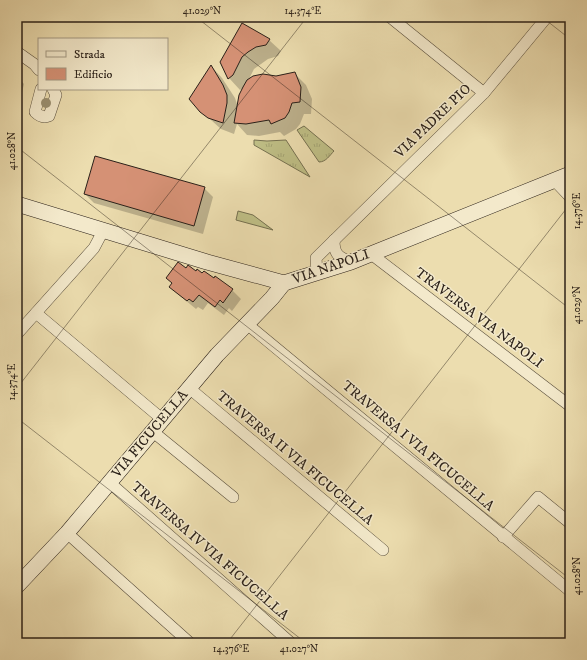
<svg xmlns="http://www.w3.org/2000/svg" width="587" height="660" viewBox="0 0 587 660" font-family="'IM FELL DW Pica',serif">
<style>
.grass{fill:url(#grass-tufts);stroke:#757050}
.shadow{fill:#0003}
.building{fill:#d59175;stroke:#2b2119}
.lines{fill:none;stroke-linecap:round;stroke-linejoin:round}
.street-casing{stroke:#5b503e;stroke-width:12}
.secondary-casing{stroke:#2b2119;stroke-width:16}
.street{stroke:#f3e9cb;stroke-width:11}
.secondary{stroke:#f3e9cb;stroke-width:15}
.tree{fill:#9a8f6f}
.ticks{fill:none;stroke:#2b2119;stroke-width:1;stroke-opacity:0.45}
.labels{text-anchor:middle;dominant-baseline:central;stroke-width:3;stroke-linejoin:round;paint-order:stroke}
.street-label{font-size:14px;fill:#2b2119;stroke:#f3e9cb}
.neatline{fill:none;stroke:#2b2119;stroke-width:1.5}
.ticks-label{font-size:10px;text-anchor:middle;fill:#2b2119}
</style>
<defs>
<pattern id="grass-tufts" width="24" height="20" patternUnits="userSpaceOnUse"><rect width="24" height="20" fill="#bfbf86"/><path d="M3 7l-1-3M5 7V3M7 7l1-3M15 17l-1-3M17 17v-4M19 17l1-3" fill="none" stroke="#a4a473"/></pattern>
</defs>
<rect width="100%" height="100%" fill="#ecddaf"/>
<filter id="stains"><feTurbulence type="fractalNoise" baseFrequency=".005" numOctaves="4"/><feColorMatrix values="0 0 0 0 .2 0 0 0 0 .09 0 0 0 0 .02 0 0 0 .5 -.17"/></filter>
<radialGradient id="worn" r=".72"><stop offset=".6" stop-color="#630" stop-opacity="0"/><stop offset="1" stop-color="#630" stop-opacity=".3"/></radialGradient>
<g class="grass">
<path d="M304,126L334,151C330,155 326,162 319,162L297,130Z"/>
<polygon points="254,140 267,141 286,140 310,177 254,145"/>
<polygon points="238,211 253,215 273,230 236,220"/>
</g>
<g class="shadow">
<polygon points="269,40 281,51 278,56 268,59 254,69 248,81 294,73 306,85 312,99 311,114 304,114 300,124 296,129 284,136 280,132 259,136 247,135 237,124 234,134 221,129 201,111 211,66 222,78 235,98 238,107 243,88 240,90 229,78 221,62"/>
<polygon points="17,76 24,84 17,112"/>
<polygon points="204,188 213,197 203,234 94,203 85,194"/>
<polygon points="186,269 196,272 232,290 241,299 232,311 229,308 224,315 208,303 203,310 198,307 196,309 179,295 170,287"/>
</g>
<g class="building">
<polygon points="242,23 270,39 266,45 256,47 248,52 242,57 233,75 228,79 220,62"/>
<polygon points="211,65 223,85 227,95 227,103 223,123 208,118 200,112 189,99"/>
<polygon points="295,72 301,87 300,102 292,103 289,112 285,118 271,124 269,120 246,124 234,123 239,95 243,87 247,80 253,76 263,74 276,76"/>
<polygon points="95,156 205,187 194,226 84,194"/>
<polygon points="178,262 186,268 188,265 196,271 197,269 202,273 204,271 214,278 215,276 233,289 223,303 220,300 215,307 199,295 193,302 189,299 187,301 169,287 172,283 166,278"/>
</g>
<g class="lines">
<g class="street-casing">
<g id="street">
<polyline points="390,17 484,93"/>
<polyline points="17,52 34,64 39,70"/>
<path d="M41,89L35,112C39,116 44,118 49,116L56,95L53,89"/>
<polyline points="554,180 570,197"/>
<path d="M334,240C334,254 338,257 351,262"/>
<polyline points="371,254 570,406"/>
<polyline points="317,273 316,258 484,93 547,17"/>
<polyline points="36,313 162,419"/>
<polyline points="247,324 570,591"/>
<polyline points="17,334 94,248 103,231"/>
<polyline points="189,388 383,550"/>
<polyline points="152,431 233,497"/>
<polyline points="109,482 291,643"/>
<polyline points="67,533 190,643"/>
<polyline points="503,537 538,497 570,523"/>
</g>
</g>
<g class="secondary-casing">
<g id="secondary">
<polyline points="17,204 207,262 284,283 351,262 570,174"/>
<polyline points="17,586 67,533 217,355 272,298 284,283"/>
</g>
</g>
<use href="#street" class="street"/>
<use href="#secondary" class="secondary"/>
</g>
<circle class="tree" cx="46" cy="103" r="5"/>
<path class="ticks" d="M196,17L570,309M542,17L570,39M17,147L570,579M17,388L307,17M17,418L306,643M227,643L570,204"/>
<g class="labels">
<g class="street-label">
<text transform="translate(433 121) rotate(-44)">VIA PADRE PIO</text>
<text transform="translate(331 267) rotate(-19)">VIA NAPOLI</text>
<text transform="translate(479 318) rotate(37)">TRAVERSA VIA NAPOLI</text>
<text transform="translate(150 434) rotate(-50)">VIA FICUCELLA</text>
<text transform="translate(418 446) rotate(40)">TRAVERSA I VIA FICUCELLA</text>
<text transform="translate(295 458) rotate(40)">TRAVERSA II VIA FICUCELLA</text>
<text transform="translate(210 551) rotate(41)">TRAVERSA IV VIA FICUCELLA</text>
</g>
</g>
<rect width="587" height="660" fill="none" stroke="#ecddaf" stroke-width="44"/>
<rect x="38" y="38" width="130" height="52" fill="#f3e9cb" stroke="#a39984"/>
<rect x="46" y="51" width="20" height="6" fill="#f3e9cb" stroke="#a39984"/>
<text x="74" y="58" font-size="12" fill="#2b2119">Strada</text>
<rect x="46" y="68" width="20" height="12" fill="#d59175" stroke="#a39984"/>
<text x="74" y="78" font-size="12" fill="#2b2119">Edificio</text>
<rect x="22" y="22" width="543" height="616" class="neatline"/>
<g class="ticks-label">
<text x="202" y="14">41.029°N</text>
<text x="303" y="14">14.374°E</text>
<text transform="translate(11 151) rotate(-90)" y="4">41.028°N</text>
<text transform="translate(576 211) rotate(-90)" y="4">14.376°E</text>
<text transform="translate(576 305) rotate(-90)" y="4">41.029°N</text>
<text transform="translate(11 382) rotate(-90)" y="4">14.374°E</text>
<text transform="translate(576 576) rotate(-90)" y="4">41.028°N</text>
<text x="231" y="652">14.376°E</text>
<text x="299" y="652">41.027°N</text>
</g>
<rect width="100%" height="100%" filter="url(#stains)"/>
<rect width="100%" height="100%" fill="url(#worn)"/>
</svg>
